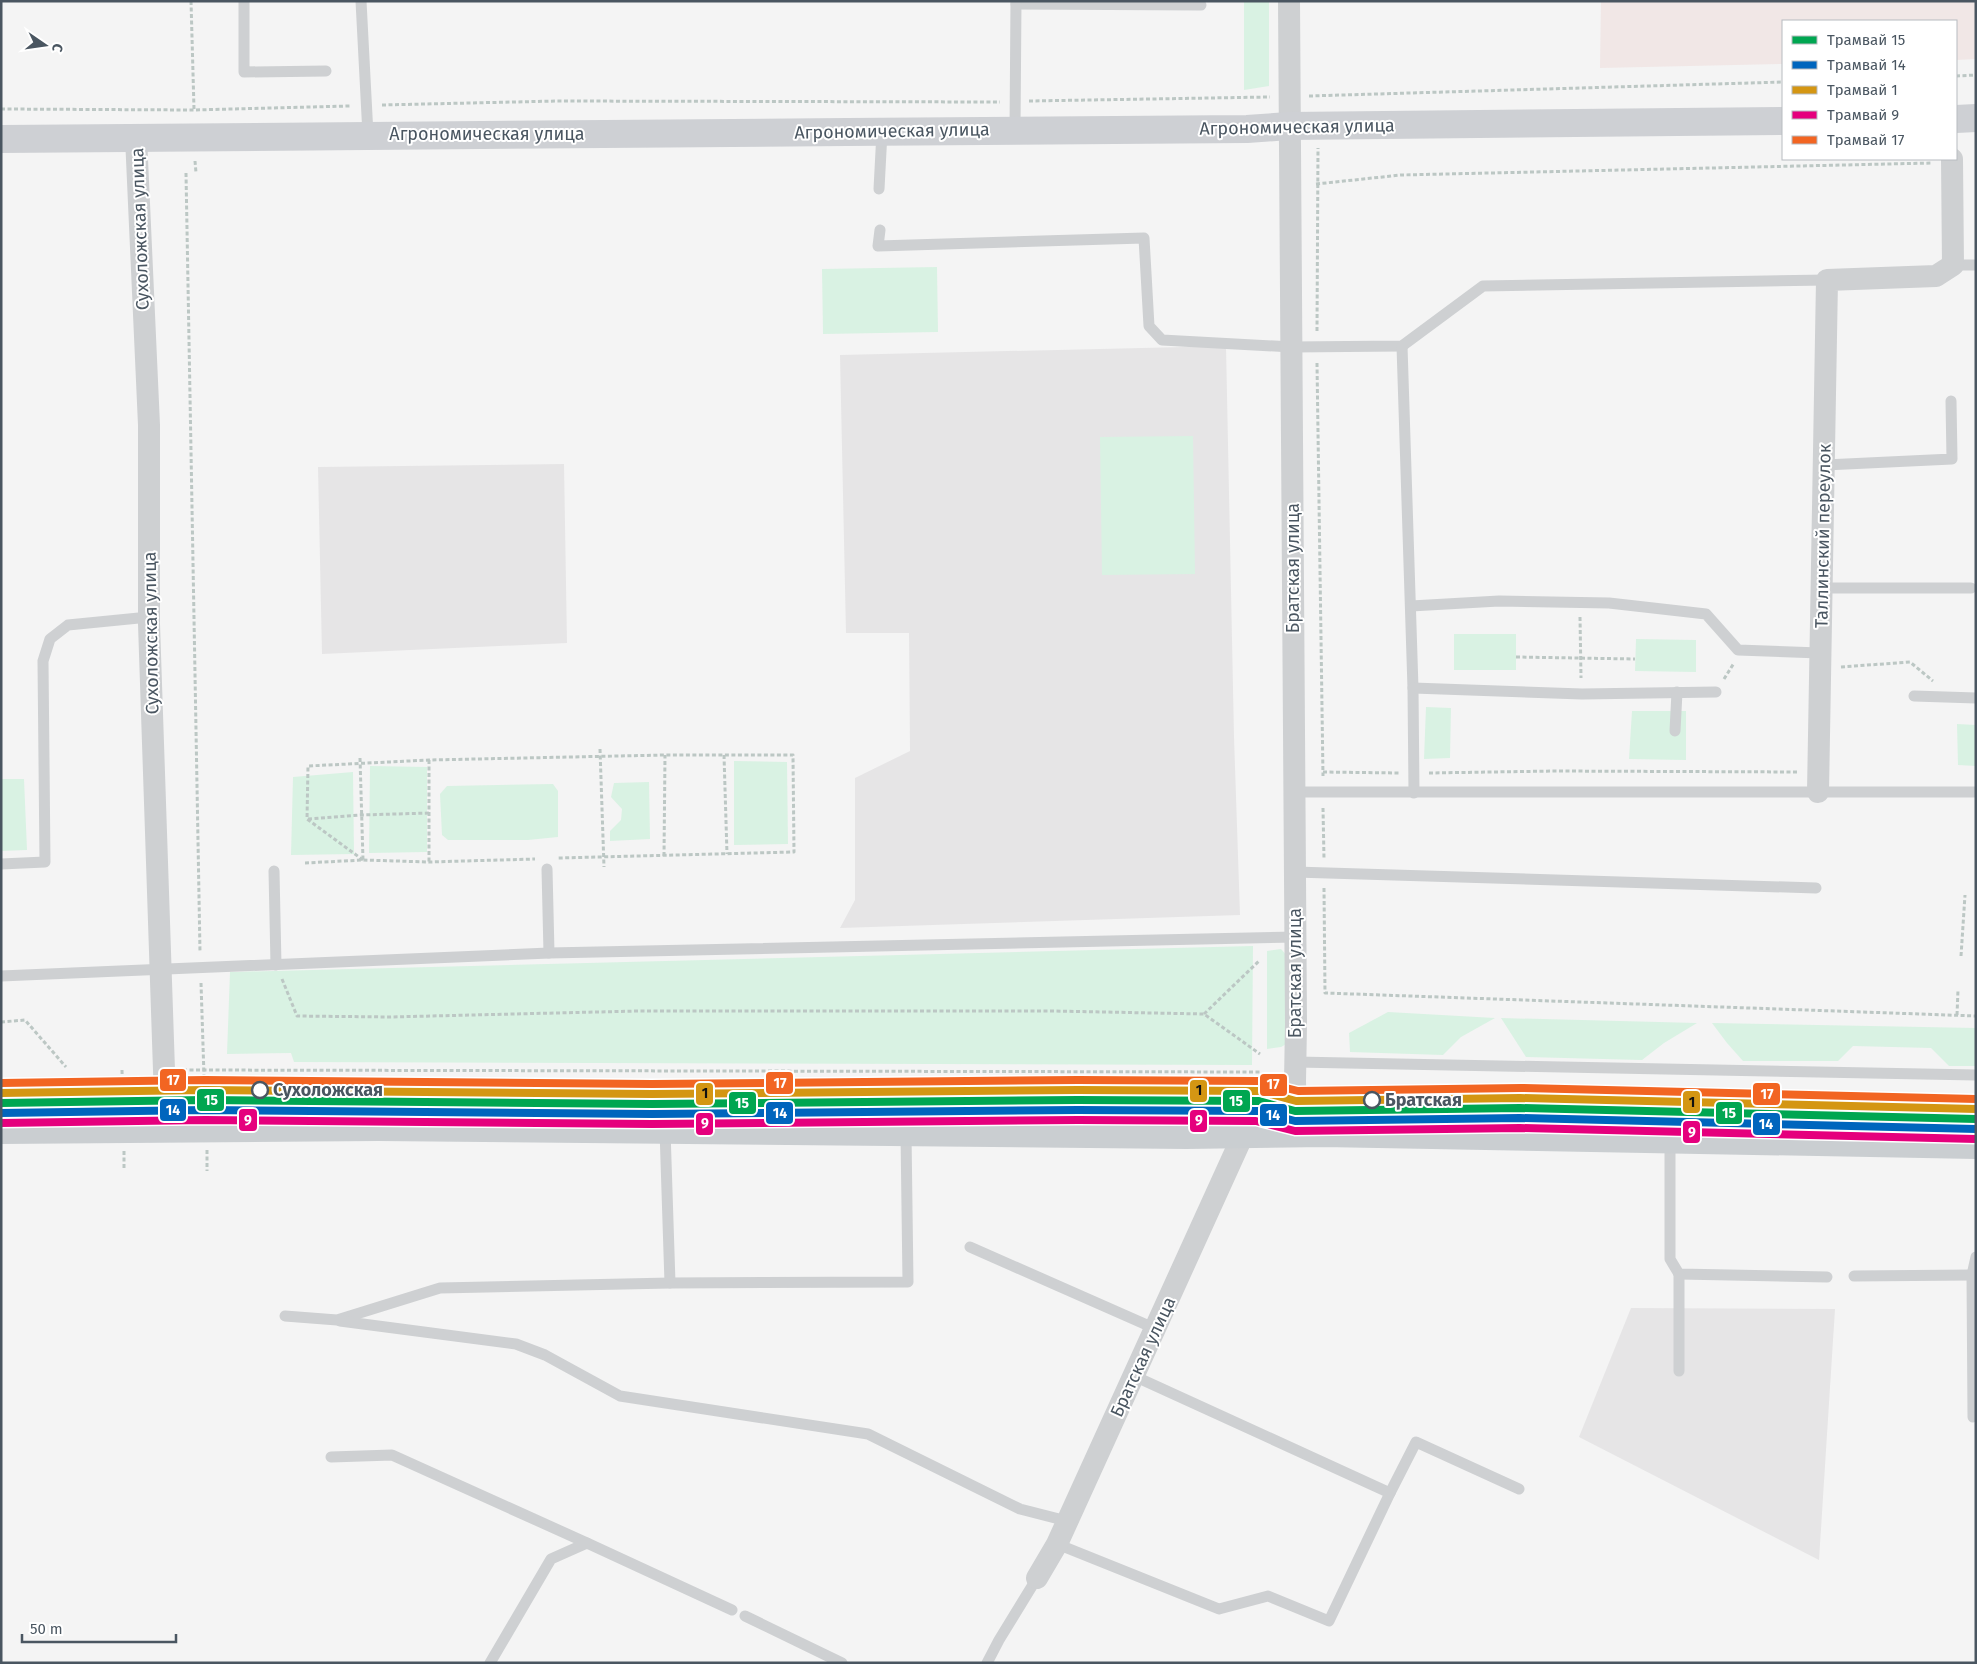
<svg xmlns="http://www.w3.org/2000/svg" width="1977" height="1664" viewBox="0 0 1977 1664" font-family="'Fira Sans',sans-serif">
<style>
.education{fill:#e6e5e6}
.medical{fill:#f1e7e6}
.green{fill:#d9f2e3}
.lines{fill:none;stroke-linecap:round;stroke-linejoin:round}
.path{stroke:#bcc7c4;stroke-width:3;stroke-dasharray:4 2.5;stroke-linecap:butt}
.lane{stroke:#ced0d2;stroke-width:11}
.street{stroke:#ced0d2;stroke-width:22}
.secondary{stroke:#ced0d4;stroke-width:28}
.primary{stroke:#caced1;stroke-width:28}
.tram-1-casing{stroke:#fff;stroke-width:11}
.tram-2-casing{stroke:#fff;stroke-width:11}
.tram-3-casing{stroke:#fff;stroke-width:11}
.tram-4-casing{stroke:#fff;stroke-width:11}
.tram-5-casing{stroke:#fff;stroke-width:11}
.tram-1{stroke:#00a651;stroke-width:8}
.tram-2{stroke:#0065bd;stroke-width:8}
.tram-3{stroke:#d49613;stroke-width:8}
.tram-4{stroke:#e5007d;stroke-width:8}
.tram-5{stroke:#f26522;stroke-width:8}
.stop-dot{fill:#fff;stroke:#4a5661;stroke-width:2.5}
.labels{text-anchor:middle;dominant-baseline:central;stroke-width:4;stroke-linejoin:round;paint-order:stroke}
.street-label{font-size:18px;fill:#4a5661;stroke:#fff}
.stop-label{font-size:18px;font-weight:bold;fill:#4a5661;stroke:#fff;text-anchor:start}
.line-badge{stroke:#fff;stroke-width:2}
.badge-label{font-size:14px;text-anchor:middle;font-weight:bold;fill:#fff}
.pale-badge-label{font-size:14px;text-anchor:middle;font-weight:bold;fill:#111}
</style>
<rect width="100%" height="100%" fill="#f4f4f4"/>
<g class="education">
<polygon points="1226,346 1234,737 1240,915 840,928 855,900 855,778 910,751 909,633 846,633 840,355"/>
<polygon points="564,464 567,643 322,654 318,467"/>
<polygon points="1631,1308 1835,1309 1819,1560 1579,1437"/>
</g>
<polygon class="medical" points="1601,1 1976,1 1976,59 1956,60 1956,21 1783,21 1783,64 1600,68"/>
<g class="green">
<polygon points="1244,1 1269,1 1269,86 1244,90"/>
<polygon points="937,267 938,332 823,334 822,269"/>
<polygon points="1193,436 1195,574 1102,575 1100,437"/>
<rect x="1454" y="634" width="62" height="36"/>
<polygon points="1636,639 1696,640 1696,672 1635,671"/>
<polygon points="1426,707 1451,708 1450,758 1424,759"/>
<polygon points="1632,711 1686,711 1686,760 1629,759"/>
<polygon points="1957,724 1976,725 1976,766 1958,765"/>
<polygon points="734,761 787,762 788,844 734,845"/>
<polygon points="370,766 427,767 427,852 369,853"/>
<polygon points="353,772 354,854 291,855 293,777"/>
<polygon points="1,779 24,779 27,850 1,851"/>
<polygon points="649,782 650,839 610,841 610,831 621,820 622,809 611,797 614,783"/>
<polygon points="553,784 558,791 558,837 528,840 448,840 442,835 440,794 447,786"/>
<polygon points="1253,946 1252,1065 294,1062 291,1053 227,1054 230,972"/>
<polygon points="1281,949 1289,958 1288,1043 1281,1047 1267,1049 1267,951"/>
<polygon points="1388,1012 1495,1018 1461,1037 1443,1055 1350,1052 1349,1033"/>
<polygon points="1501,1018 1697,1023 1664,1043 1642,1060 1526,1057"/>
<polygon points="1712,1023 1976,1028 1976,1066 1949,1066 1931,1048 1853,1046 1838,1061 1743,1061 1727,1043"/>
</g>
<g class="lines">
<g class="path">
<polyline points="191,1 194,109"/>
<polyline points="1956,76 1976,75"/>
<polyline points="1309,96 1783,82"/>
<polyline points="1029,101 1270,97"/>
<polyline points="382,105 557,101 1000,102"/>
<polyline points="1,109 194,110 350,106"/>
<polyline points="195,161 196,173"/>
<polyline points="186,173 200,952"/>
<polyline points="1316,184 1401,175 1932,163"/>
<polyline points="1317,331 1318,148"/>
<polyline points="1317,363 1323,776"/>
<polyline points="1580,617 1581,678"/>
<polyline points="1516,657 1635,659"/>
<polyline points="1841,667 1910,662 1933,681"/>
<polyline points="1724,679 1734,663"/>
<polyline points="600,749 604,867"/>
<polyline points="724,755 727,854"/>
<polyline points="360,758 363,860"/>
<polyline points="429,760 429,862"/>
<polyline points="1323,772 1400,773"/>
<polyline points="1429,773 1554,771 1798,772"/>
<polyline points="1323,808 1324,859"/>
<polyline points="308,819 360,815 430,813"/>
<polyline points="664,856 665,755"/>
<polyline points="363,860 307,819 308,766 429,760 665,755 793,755 794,852 558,858"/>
<polyline points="305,863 363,860 429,862 535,859"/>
<polyline points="1324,888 1325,993 1976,1016"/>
<polyline points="1961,956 1965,895"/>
<polyline points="282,979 297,1016 390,1017 638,1011 1052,1011 1204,1014 1260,1054"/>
<polyline points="201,983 205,1107"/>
<polyline points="1204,1014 1259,961"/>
<polyline points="1957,1015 1958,990"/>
<polyline points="1,1022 25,1020 66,1067"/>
<polyline points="122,1070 123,1107"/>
<polyline points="183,1070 1260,1072"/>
<polyline points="207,1150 207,1171"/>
<polyline points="124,1151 124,1170"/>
</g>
<g class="lane">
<polyline points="244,1 244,72 326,71"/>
<polyline points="361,1 368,135"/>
<polyline points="1016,4 1201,5"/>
<polyline points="1015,130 1016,1"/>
<polyline points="879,189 882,132"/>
<polyline points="880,230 878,246 1144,238 1149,326 1162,340 1292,347 1402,346 1483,286 1827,280"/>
<polyline points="1953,265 1976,265"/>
<polyline points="1402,346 1413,688 1414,793"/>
<polyline points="1825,465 1952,459 1951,401"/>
<polyline points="1822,588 1971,588"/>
<polyline points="1411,606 1499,601 1609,603 1706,614 1738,650 1820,653"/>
<polyline points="1413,688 1582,694 1716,692"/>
<polyline points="1914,696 1976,698"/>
<polyline points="1675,731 1677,692"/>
<polyline points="1294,792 1976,792"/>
<polyline points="1,864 45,862 43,661 50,639 68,625 149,617"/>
<polyline points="547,869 549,953"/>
<polyline points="274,871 276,965"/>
<polyline points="1295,872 1816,888"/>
<polyline points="1,976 549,953 1295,937"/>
<polyline points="1296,1062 1976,1075"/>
<polyline points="665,1130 670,1283"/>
<polyline points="1670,1139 1670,1259 1679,1274 1827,1277"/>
<polyline points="970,1247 1156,1329"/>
<polyline points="1854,1276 1972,1275"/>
<polyline points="285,1316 337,1320 440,1288 670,1283 908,1282 906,1133"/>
<polyline points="340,1321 516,1344 545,1355 620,1396 868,1434 1020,1509 1067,1521"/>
<polyline points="1679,1371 1679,1274"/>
<polyline points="1973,1417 1972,1275 1976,1257"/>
<polyline points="331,1457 392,1455 587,1543"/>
<polyline points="1390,1493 1416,1442 1519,1489"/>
<polyline points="1057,1544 1219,1609 1268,1596 1329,1621 1390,1493 1134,1376"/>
<polyline points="745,1616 842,1663"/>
<polyline points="490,1663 551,1559 587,1543 732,1610"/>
<polyline points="987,1663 999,1640 1037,1578"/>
</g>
<g class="street">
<polyline points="1289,1 1296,1024 1295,1081 1296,1134"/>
<polyline points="136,137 149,425 149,624 166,1130"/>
<polyline points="1818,792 1827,280 1936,276 1953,265 1952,159"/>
<polyline points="1037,1578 1057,1544 1243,1135"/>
</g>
<g class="secondary">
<polyline points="1956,119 1976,118"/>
<path d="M1,139L847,132C981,132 1114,130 1247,129L1289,126L1783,121"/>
</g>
<polyline class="primary" points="1,1130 378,1127 1186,1135 1324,1133 1976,1145"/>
<g class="tram-1-casing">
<polyline id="tram-1" points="1,1103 205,1100 652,1104 1078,1100 1259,1101 1295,1111 1520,1108 1976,1119"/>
</g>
<g class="tram-2-casing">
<polyline id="tram-2" points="1,1113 205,1110 652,1114 1078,1110 1258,1111 1295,1121 1520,1118 1976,1129"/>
</g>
<g class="tram-3-casing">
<polyline id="tram-3" points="1,1093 205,1090 652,1094 1078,1090 1259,1091 1296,1101 1520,1098 1976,1109"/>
</g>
<g class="tram-4-casing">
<polyline id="tram-4" points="1,1123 205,1120 652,1124 1078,1120 1256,1121 1295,1131 1520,1128 1976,1139"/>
</g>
<g class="tram-5-casing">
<polyline id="tram-5" points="1,1083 205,1080 652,1084 1078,1080 1259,1081 1298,1091 1521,1088 1976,1099"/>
</g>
<use href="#tram-1" class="tram-1"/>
<use href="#tram-2" class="tram-2"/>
<use href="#tram-3" class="tram-3"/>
<use href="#tram-4" class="tram-4"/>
<use href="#tram-5" class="tram-5"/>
</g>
<g class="stop-dot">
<circle cx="260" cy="1090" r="8"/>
<circle cx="1372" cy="1100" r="8"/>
</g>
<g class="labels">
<g class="street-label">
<text transform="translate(1297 127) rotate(-1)">Агрономическая улица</text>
<text transform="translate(892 131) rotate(-1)">Агрономическая улица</text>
<text x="487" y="134">Агрономическая улица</text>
<text transform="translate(140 229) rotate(-92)">Сухоложская улица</text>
<text transform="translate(1823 536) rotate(-89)">Таллинский переулок</text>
<text transform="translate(1293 568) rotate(-90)">Братская улица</text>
<text transform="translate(151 633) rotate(-91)">Сухоложская улица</text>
<text transform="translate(1295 973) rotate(-90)">Братская улица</text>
<text transform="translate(1143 1357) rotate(-65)">Братская улица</text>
</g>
<g class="stop-label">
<text x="273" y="1090">Сухоложская</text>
<text x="1385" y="1100">Братская</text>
</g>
</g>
<g class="line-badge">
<rect x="159" y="1068" width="28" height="24" rx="5" fill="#f26522"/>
<rect x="765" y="1071" width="29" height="24" rx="5" fill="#f26522"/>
<rect x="1259" y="1073" width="29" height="24" rx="5" fill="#f26522"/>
<rect x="1189" y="1079" width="19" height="24" rx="5" fill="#d49613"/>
<rect x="695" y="1082" width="19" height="24" rx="5" fill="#d49613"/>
<rect x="1752" y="1082" width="29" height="24" rx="5" fill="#f26522"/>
<rect x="196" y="1088" width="29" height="24" rx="5" fill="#00a651"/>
<rect x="1222" y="1089" width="29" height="24" rx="5" fill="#00a651"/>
<rect x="1682" y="1090" width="19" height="24" rx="5" fill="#d49613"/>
<rect x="728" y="1091" width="29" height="24" rx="5" fill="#00a651"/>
<rect x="159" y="1098" width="28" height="24" rx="5" fill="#0065bd"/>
<rect x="765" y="1101" width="29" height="24" rx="5" fill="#0065bd"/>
<rect x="1715" y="1101" width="28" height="24" rx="5" fill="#00a651"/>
<rect x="1259" y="1103" width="29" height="24" rx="5" fill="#0065bd"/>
<rect x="238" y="1108" width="20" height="24" rx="5" fill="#e5007d"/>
<rect x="1189" y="1109" width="19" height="24" rx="5" fill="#e5007d"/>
<rect x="695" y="1112" width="19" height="24" rx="5" fill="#e5007d"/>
<rect x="1752" y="1112" width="29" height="24" rx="5" fill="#0065bd"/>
<rect x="1682" y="1120" width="19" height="24" rx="5" fill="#e5007d"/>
</g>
<g class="badge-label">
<text x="173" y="1085">17</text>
<text x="780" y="1088">17</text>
<text x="1273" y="1089">17</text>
<text x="1767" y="1099">17</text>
<text x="211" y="1105">15</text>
<text x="1236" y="1106">15</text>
<text x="742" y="1108">15</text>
<text x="173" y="1115">14</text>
<text x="780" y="1118">14</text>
<text x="1729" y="1118">15</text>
<text x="1273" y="1120">14</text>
<text x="248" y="1125">9</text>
<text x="1199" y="1125">9</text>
<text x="705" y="1128">9</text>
<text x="1766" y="1129">14</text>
<text x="1692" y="1137">9</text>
</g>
<g class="pale-badge-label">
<text x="1199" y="1095">1</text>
<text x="705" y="1098">1</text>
<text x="1692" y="1107">1</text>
</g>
<rect width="1977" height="1664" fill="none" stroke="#4a5661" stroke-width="5"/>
<rect x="1782" y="20" width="175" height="140" fill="#ffffff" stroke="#b7bbc0"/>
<rect x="1792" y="36" width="25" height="8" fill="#00a651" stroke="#b7bbc0"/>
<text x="1827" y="45" font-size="15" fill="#4a5661">Трамвай 15</text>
<rect x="1792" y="61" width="25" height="8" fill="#0065bd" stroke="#b7bbc0"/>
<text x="1827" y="70" font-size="15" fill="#4a5661">Трамвай 14</text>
<rect x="1792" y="86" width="25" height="8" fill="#d49613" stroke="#b7bbc0"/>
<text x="1827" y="95" font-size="15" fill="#4a5661">Трамвай 1</text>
<rect x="1792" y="111" width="25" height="8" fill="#e5007d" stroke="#b7bbc0"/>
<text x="1827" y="120" font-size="15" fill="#4a5661">Трамвай 9</text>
<rect x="1792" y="136" width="25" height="8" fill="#f26522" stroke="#b7bbc0"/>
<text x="1827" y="145" font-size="15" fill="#4a5661">Трамвай 17</text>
<g transform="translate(45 45) rotate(103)" stroke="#ffffff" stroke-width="4" paint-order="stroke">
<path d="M0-4L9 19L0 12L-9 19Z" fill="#4a5661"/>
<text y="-8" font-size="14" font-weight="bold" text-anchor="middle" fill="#4a5661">С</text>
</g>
<path d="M22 1634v8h154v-8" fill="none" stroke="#4a5661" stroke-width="2.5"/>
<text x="30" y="1634" font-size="15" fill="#4a5661" stroke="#ffffff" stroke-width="4" paint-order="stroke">50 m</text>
</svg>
